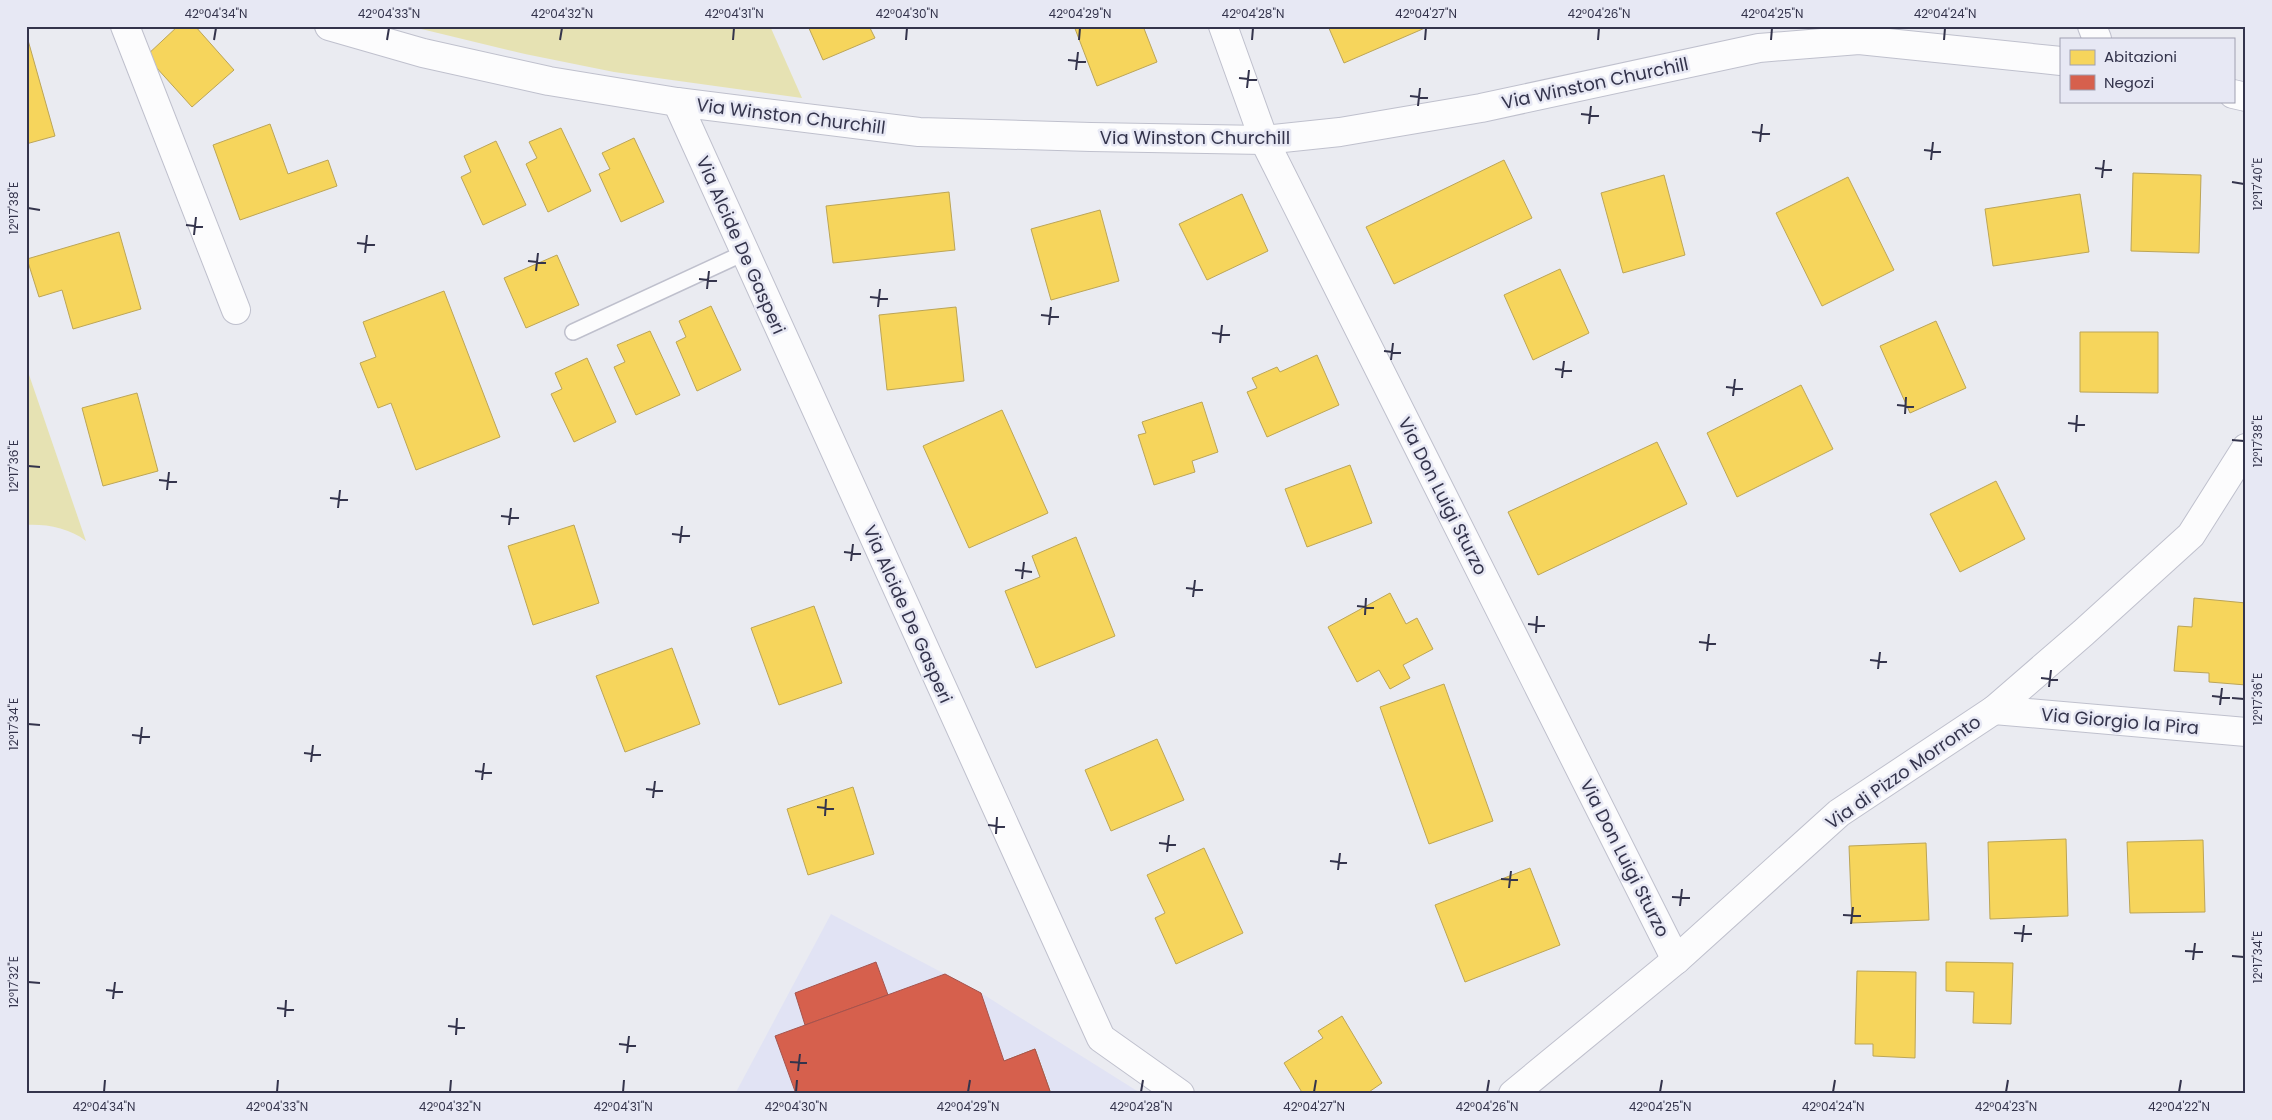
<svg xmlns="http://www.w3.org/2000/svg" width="2272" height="1120" viewBox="0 0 2272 1120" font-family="Poppins,sans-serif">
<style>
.built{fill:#e1e3f4}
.green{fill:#e6e2b3}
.homes{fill:#f6d55c;stroke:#bca557}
.shops{fill:#d6604d;stroke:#a5534d}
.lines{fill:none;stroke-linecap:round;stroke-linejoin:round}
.lane-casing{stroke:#bfc0cd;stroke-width:18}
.street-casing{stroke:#bfc0cd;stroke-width:30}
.lane{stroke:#fcfcfd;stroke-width:15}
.street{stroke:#fcfcfd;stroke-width:28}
.ticks{fill:none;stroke:#34344c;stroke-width:2}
.labels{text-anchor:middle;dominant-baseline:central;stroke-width:5;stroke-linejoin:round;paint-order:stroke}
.street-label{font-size:18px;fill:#34344c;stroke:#e7e8f4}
.neatline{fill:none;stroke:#34344c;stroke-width:2}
.ticks-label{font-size:12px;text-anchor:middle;fill:#34344c}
</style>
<rect width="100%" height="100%" fill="#eaebf1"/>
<polygon class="built" points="831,914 981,993 1142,1094 735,1094"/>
<g class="green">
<polygon points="409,26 770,26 802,98 614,72 525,54"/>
<path d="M26,366L86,541C69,528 47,524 26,525Z"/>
</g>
<g class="homes">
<polygon points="178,26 195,26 234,70 192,107 146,56"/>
<polygon points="808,26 869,26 875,38 823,60"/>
<polygon points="1074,26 1143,26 1157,62 1097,86"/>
<polygon points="1328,26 1425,26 1425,28 1344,63"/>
<polygon points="26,33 55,136 26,144"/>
<polygon points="270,124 288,174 328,160 337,186 240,220 213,145"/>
<polygon points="561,128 591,191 548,212 526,164 537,158 529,142"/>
<polygon points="634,138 664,202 621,222 599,174 610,169 602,153"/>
<polygon points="496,141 526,205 483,225 461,177 471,172 464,156"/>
<polygon points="1504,160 1532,218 1394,284 1366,227"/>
<polygon points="2133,173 2201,175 2199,253 2131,251"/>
<polygon points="1664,175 1685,255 1623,273 1601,193"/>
<polygon points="1848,177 1894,270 1822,306 1776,213"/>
<polygon points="949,192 955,250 833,263 826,206"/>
<polygon points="1242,194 1268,251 1207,280 1179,224"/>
<polygon points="2080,194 2089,252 1993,266 1985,209"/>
<polygon points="1100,210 1119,281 1051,300 1031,229"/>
<polygon points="119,232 141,309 73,329 62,290 39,297 27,259"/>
<polygon points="557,255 579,305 526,328 504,278"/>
<polygon points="1560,269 1589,333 1533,360 1504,295"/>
<polygon points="444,291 500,437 416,470 391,403 378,408 360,363 376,357 363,322"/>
<polygon points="711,306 741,370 697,391 676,342 686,337 679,321"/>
<polygon points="956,307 964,381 887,390 879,315"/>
<polygon points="1936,321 1966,388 1910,413 1880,346"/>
<polygon points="650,331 680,395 636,415 614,367 625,362 617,345"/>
<polygon points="2080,332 2158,332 2158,393 2080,392"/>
<polygon points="1317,355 1339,405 1267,437 1247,392 1257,388 1252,378 1277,367 1280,372"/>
<polygon points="587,358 616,422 574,442 551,394 562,389 555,373"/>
<polygon points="1801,385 1833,449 1737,497 1707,433"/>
<polygon points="137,393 158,471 103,486 82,408"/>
<polygon points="1202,402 1218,452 1192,461 1195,472 1154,485 1138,435 1146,433 1142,422"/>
<polygon points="1002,410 1048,513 969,548 923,446"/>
<polygon points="1657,442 1687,504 1538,575 1508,512"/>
<polygon points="1350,465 1372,523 1307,547 1285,489"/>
<polygon points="1996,481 2025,539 1960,572 1930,514"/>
<polygon points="574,525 599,603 533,625 508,546"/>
<polygon points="1076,537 1115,636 1036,668 1005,591 1040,577 1032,556"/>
<polygon points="1390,593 1406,624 1417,618 1433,649 1403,665 1410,678 1390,689 1379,670 1357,682 1328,627"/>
<polygon points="2194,598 2246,603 2246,685 2209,682 2209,673 2174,671 2178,626 2192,627"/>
<polygon points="814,606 842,683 779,705 751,628"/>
<polygon points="672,648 700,724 625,752 596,676"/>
<polygon points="1444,684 1493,821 1429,844 1380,707"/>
<polygon points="1157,739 1184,800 1111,831 1085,770"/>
<polygon points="853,787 874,854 808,875 787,809"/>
<polygon points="2066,839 2068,916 1990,919 1988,842"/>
<polygon points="2203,840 2205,912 2130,913 2127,842"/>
<polygon points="1926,843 1929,920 1852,923 1849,846"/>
<polygon points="1204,848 1243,933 1176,964 1155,918 1165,913 1147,875"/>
<polygon points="1530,868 1560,945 1465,982 1435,905"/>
<polygon points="1946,962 2013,963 2011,1024 1973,1023 1974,992 1946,991"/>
<polygon points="1857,971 1916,972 1915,1058 1873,1056 1873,1044 1855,1044"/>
<polygon points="1342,1016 1382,1083 1366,1094 1303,1094 1284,1063 1323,1038 1318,1031"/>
<polygon points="1035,1049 1051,1094 967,1094 961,1078"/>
</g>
<g class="shops">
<polygon points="876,962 888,995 805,1025 795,993"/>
<polygon points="945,974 981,993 1004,1061 1035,1049 1051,1094 796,1094 775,1036"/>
</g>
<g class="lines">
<g class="lane-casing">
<polyline id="lane" points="573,332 744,253"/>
</g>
<g class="street-casing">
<g id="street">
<polyline points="125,26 236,310"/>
<polyline points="329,26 423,53 549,81 677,102 919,132 1091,137 1264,140 1340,132 1481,108 1759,48 1859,40 2061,61"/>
<polyline points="1223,26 1264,140 1676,960"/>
<polyline points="2092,26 2097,39"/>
<polyline points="2233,94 2246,97"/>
<polyline points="677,102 1101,1038 1180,1094"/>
<polyline points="1994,710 2246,732"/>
<polyline points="1513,1094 1676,960 1839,813 1994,710 2083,633 2191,535 2246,448"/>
</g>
</g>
<use href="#lane" class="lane"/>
<use href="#street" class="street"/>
</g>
<path class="ticks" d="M214,40L216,28M387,40L389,28M560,40L562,28M733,40L734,28M906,40L907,28M1079,40L1080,28M1252,40L1253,28M1425,40L1426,28M1598,40L1599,28M1771,40L1772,28M1944,40L1945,28M1068,60L1086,62M1076,70L1078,52M1239,78L1257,80M1247,88L1249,70M1410,96L1428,98M1418,106L1420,88M1581,114L1599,116M1589,124L1591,106M1752,132L1770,134M1760,142L1762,124M1924,150L1941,152M1931,160L1933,142M2095,168L2112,170M2102,178L2104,160M2232,182L2244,184M28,208L40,210M186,225L203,227M194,235L196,217M357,243L375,245M365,253L367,235M528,261L546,263M536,271L538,253M699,279L717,281M707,289L709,271M870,297L888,299M878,307L880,289M1041,315L1059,317M1049,325L1051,307M1212,333L1230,335M1220,343L1222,325M1384,351L1401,353M1391,360L1393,343M1555,369L1572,371M1562,378L1564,361M1726,387L1743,389M1733,396L1735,379M1897,405L1914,407M1905,414L1906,397M2068,423L2085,425M2076,432L2077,415M2232,440L2244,441M28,466L40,467M159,480L177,482M167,490L169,472M330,498L348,500M338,508L340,490M501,516L519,518M509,525L511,508M672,534L690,536M680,543L682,526M844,552L861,554M851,561L853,544M1015,570L1032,572M1022,579L1024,562M1186,588L1203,590M1193,597L1195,580M1357,606L1374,608M1365,615L1366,598M1528,624L1545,626M1536,633L1537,616M1699,642L1716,644M1707,651L1709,634M1870,660L1887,662M1878,669L1880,652M2041,678L2058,680M2049,687L2051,670M2212,696L2230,698M2232,698L2244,699M2220,705L2222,688M28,724L40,725M132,735L150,737M140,744L142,727M304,753L321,755M311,762L313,745M475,771L492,773M482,780L484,763M646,789L663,791M653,798L655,781M817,807L834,809M825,816L826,799M988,825L1005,827M996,834L997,817M1159,843L1176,845M1167,852L1169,835M1330,861L1347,863M1338,870L1340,853M1501,879L1518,880M1509,888L1511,871M1672,897L1690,898M1680,906L1682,889M1843,915L1861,916M1851,924L1853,907M2014,933L2032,934M2022,942L2024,925M2185,951L2203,952M2232,956L2244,957M2193,960L2195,943M28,982L40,983M106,990L123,992M113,999L115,982M277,1008L294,1010M285,1017L286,1000M448,1026L465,1028M456,1035L457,1018M619,1044L636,1046M627,1053L629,1036M790,1062L807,1063M798,1071L800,1054M104,1092L105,1080M277,1092L278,1080M450,1092L451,1080M623,1092L624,1080M796,1092L797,1080M968,1092L970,1080M1141,1092L1143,1080M1314,1092L1316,1080M1487,1092L1489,1080M1660,1092L1662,1080M1833,1092L1835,1080M2006,1092L2008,1080M2179,1092L2181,1080"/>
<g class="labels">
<g class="street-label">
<text transform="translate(1595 83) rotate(-12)">Via Winston Churchill</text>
<text transform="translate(791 116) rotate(7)">Via Winston Churchill</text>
<text x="1195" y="137">Via Winston Churchill</text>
<text transform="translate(741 245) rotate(66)">Via Alcide De Gasperi</text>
<text transform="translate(1443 496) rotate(63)">Via Don Luigi Sturzo</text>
<text transform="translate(908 614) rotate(66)">Via Alcide De Gasperi</text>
<text transform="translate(2120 721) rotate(5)">Via Giorgio la Pira</text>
<text transform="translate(1903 772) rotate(-35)">Via di Pizzo Morronto</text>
<text transform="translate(1625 858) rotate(63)">Via Don Luigi Sturzo</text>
</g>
</g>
<rect width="2272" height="1120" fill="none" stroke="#e7e8f4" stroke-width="55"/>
<rect x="2060" y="38" width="175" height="65" fill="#e7e8f4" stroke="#9fa0b1"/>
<rect x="2070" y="50" width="25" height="15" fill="#f6d55c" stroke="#9fa0b1"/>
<text x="2104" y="62" font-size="15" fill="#34344c">Abitazioni</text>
<rect x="2070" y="75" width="25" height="15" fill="#d6604d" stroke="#9fa0b1"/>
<text x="2104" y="88" font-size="15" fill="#34344c">Negozi</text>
<rect x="28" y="28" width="2216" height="1064" class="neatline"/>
<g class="ticks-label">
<text x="216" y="18">42°04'34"N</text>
<text x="389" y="18">42°04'33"N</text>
<text x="562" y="18">42°04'32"N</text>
<text x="734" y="18">42°04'31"N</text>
<text x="907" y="18">42°04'30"N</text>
<text x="1080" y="18">42°04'29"N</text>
<text x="1253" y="18">42°04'28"N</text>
<text x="1426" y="18">42°04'27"N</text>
<text x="1599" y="18">42°04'26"N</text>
<text x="1772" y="18">42°04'25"N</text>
<text x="1945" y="18">42°04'24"N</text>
<text transform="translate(2258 184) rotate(-90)" y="4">12°17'40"E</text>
<text transform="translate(14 208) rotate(-90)" y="4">12°17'38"E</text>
<text transform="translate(2258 441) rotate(-90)" y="4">12°17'38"E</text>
<text transform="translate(14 466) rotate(-90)" y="4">12°17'36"E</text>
<text transform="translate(2258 699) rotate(-90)" y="4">12°17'36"E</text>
<text transform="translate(14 724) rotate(-90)" y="4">12°17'34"E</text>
<text transform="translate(2258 957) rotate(-90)" y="4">12°17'34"E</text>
<text transform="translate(14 982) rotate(-90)" y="4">12°17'32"E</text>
<text x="104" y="1111">42°04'34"N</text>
<text x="277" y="1111">42°04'33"N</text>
<text x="450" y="1111">42°04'32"N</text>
<text x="623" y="1111">42°04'31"N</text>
<text x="796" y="1111">42°04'30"N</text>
<text x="968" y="1111">42°04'29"N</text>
<text x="1141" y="1111">42°04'28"N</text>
<text x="1314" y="1111">42°04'27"N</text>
<text x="1487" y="1111">42°04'26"N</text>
<text x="1660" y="1111">42°04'25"N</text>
<text x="1833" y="1111">42°04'24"N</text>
<text x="2006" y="1111">42°04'23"N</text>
<text x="2179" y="1111">42°04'22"N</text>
</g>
</svg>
